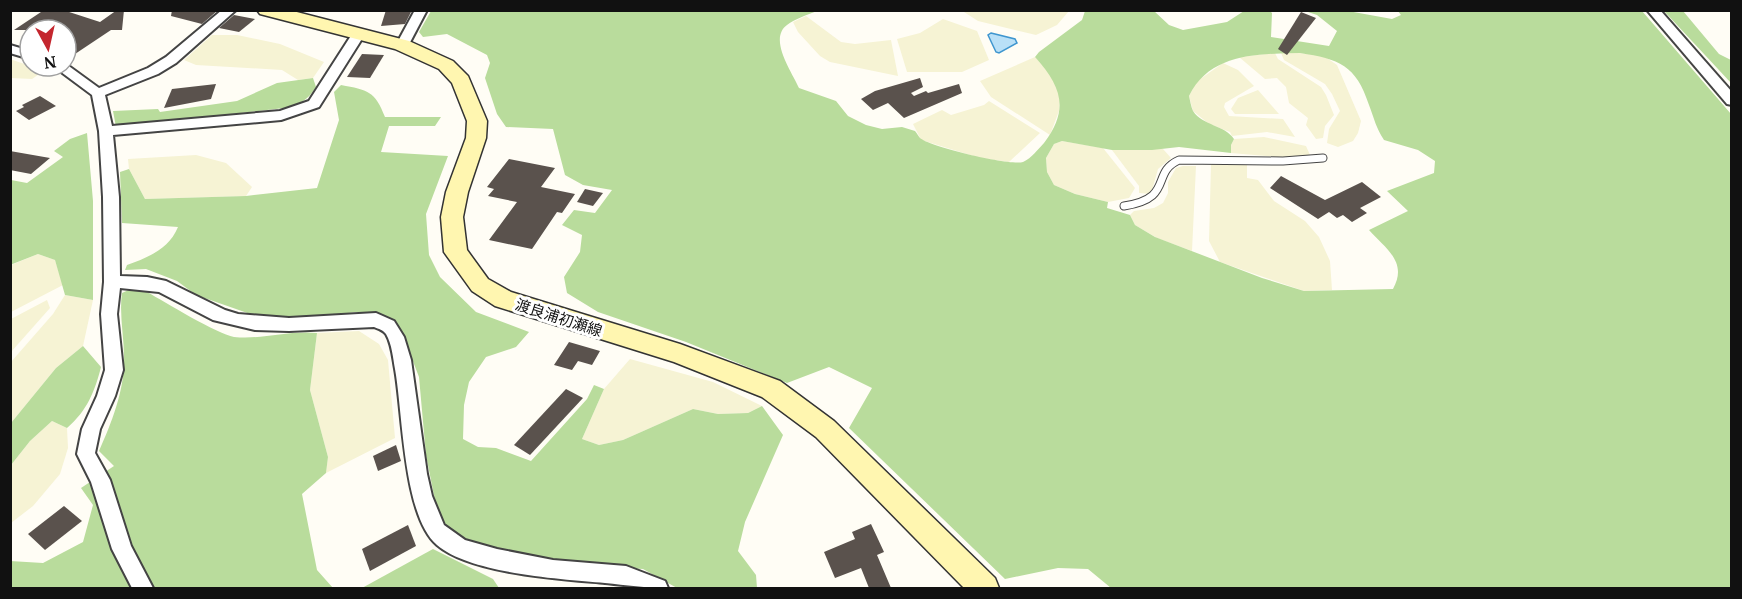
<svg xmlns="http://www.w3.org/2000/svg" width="1742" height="599" viewBox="0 0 1742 599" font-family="'PT Serif','Noto Sans JP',serif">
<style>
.farmland{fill:#f6f3d4}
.forest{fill:#b9dc9c;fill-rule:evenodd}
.water{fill:#b9e0f7;stroke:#3f96cf;stroke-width:1.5}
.building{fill:#5a524d}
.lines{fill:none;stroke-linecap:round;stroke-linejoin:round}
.service-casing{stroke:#444;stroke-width:9}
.minor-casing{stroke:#444;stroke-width:4}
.secondary-casing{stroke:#333;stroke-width:3}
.service{stroke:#fff;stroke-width:7}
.minor{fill:#fff;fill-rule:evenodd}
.secondary{fill:#fff6b0;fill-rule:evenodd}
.labels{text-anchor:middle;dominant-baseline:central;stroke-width:6;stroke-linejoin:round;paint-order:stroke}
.street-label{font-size:15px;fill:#111;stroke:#fff}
</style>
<rect width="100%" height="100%" fill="#fffdf5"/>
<g class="farmland">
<polygon points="967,10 1069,11 1057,25 1036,35 978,21 964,12"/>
<polygon points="806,16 841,42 855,44 891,40 898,76 830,62 820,56 798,32 793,22"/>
<polygon points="943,19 977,31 989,60 962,72 907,72 897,39 920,33"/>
<polygon points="212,35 237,35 280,44 324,62 313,78 298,80 282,70 196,65 184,60"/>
<polygon points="1275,53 1278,59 1321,87 1326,95 1334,115 1325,126 1323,138 1316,139 1306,125 1308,118 1289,103 1286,87 1277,78 1265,79 1239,57"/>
<polygon points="1281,53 1300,53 1324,56 1337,65 1361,121 1358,133 1353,141 1338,147 1327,143 1329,129 1340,111 1332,94 1325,84 1284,60"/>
<polygon points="1035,57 1050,73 1060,94 1059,111 1050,135 991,97 980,81"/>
<polygon points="10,59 30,66 45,70 32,79 11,78"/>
<polygon points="1223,63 1238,70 1254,86 1225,103 1224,107 1229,116 1283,119 1295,137 1267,132 1232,136 1230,132 1209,124 1193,111 1189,96 1196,82"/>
<polygon points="1258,90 1279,114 1235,114 1231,109 1238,98"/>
<polygon points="989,101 1040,133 1009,162 980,158 921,140 913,124 942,110 951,115 984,105"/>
<polygon points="1264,137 1306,146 1310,155 1288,158 1231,153 1231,145 1234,139"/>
<polygon points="1062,141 1103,148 1135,188 1129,198 1108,202 1075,194 1054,185 1047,172 1046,158 1054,144"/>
<polygon points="1163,149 1171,158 1158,169 1151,194 1139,193 1139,186 1112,150"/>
<polygon points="196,155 226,163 252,187 246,196 145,199 129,169 128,159"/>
<polygon points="1232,162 1247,164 1247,178 1258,180 1274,201 1305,221 1319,237 1330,261 1332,290 1304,291 1220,262 1209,241 1211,164"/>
<polygon points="1183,166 1196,166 1192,251 1157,238 1135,225 1130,215 1134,211 1154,208 1163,203 1168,193 1168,182 1176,168"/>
<polygon points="38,254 55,260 63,285 11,312 11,265"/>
<polygon points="65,295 93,300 83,346 56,368 11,423 11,362 53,314"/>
<polygon points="47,300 50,308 11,352 11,319"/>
<polygon points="359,331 379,344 388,360 395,438 326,473 328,457 310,390 317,333"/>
<polygon points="630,359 713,382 762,406 748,413 718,414 693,409 623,440 599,445 582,439 604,389"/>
<polygon points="52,421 67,428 68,448 60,474 33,506 11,523 11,465 30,441"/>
</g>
<g class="forest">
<path d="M1397,10L1642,11L1731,114V588H1111L1088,569L1058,568L1005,579L849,428L872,388L829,367L787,383L686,342L598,312L567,293L564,277L580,252L582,235L562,225L574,210L595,213L612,190L583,185L565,175L553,129L506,127L497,114L485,78L490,63L487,55L447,34L423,37L419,32L431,11H817C807,15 795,19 787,25C768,39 792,72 799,88L836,101L848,116L866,125L882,129L902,127L915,131C917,133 918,136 920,138C930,147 1010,166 1023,162C1032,158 1038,149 1044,143C1070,109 1061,86 1035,57L1039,52L1082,20L1085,11H1154L1169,25L1183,30L1227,22L1244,11H1270L1272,13L1271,37L1329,46L1337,31L1317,15L1305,11H1348L1392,19L1401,15ZM1300,53C1339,59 1356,65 1369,105C1374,118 1376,128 1384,140L1418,150L1435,161L1434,173L1387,191L1408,211L1369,230C1386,249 1408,262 1393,289L1304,291L1262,278L1155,237L1135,225L1130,215L1107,208L1108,202L1075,194L1054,185L1047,172L1046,158L1054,144L1062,141L1112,150H1152L1179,147L1231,153V145L1234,139C1225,125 1203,126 1193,111C1191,107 1190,100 1189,96C1210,53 1258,54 1300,53Z"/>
<polygon points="1664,11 1683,11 1719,54 1731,60 1731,83"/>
<path d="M313,78L316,87C307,101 300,104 284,108L116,127L113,111L158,109L160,112L237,101L277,83Z"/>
<path d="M341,85C368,90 375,91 385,117H441L435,126H389L381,152L448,156L426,214L429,255L440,277L476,312L529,332L516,347L486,357L469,382L464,405L463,439L478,447L496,448L531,461L587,399L594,385L604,389L582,439L599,445L623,440L693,409L718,414L748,413L762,406L783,435L745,522L738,551L756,575L757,588H677L643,569L576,565L511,555L452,538L439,521L426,455L419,377L401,330L380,314L356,312L317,317L256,316L196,295L177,281L146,269L125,270L127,265C149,257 169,249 178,227L122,223L120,172L129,169L145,199L246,196L317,188L339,120L334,92Z"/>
<polygon points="87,133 93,201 93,300 65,295 55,260 38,254 10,265 11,180 27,183 63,157 54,151 70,139"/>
<path d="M133,288L147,292C165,302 217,334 234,337C262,340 288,330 317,333L310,390L328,457L326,473L302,494L317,570L333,588H11L10,561L43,563L83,542L93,505L81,488L114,466L99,451C112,422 125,389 124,357C124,336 119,314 122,293Z"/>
<path d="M83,346L101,367C95,391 87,411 67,428L52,421L30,441L11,465V423L56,368Z"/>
<polygon points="433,549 493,579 499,588 362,588"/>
</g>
<polygon class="water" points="991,33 1015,39 1017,43 999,53 996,52 988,35"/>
<g class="building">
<polygon points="44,10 63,10 100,22 117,10 124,10 122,30 111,30 66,60 66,30 14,30"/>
<polygon points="172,10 213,10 217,11 202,24 171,16"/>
<polygon points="386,10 412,10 405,24 381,26"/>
<polygon points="1301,12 1316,18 1287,55 1278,49"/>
<polygon points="234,15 255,19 239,32 219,28"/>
<polygon points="362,54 384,55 370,78 347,77"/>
<polygon points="920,78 923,87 911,93 914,96 926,91 928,93 959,84 962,93 904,118 888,103 873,110 861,99 875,91"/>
<polygon points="216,84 211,99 164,108 172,89"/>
<polygon points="40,96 56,106 29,120 16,111 24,107 22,105"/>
<polygon points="10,151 50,158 31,174 10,170"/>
<polygon points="509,159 555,168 541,187 575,194 562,213 557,212 532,249 489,240 517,202 488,196 494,189 487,187"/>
<polygon points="1281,176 1325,200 1362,182 1381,197 1360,208 1367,213 1352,222 1343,215 1337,218 1329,212 1318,219 1270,188"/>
<polygon points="585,189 603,193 593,206 577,202"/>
<polygon points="569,342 600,351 592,365 578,361 572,370 554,365"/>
<polygon points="566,389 583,398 530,455 514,445"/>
<polygon points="396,445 401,461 378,471 373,456"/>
<polygon points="64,506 82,521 45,550 28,534"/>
<polygon points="871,524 884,552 877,555 891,588 869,588 861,568 835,578 824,552 855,539 852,532"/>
<polygon points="408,525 416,546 370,571 362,549"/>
</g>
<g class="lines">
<g class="service-casing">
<path id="service" d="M1124,206C1175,198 1150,173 1179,160L1283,161L1323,158"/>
</g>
<g class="minor-casing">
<g id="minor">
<path d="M222,10H236L176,63L158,74L105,95L112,126L280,111L309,101L354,31L359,30L365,34L319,107L281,120L113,135L119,197L120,276L147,277L166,281L225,310L238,314L289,318L376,313L394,321L404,337L411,360L427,474L432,496L444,525L465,540L497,549L553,560L626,566L665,581L668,588C646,588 626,585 605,583C561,579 471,574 437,545C403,516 403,413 395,369C393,358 392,344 386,334C383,330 379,329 374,327L289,331L255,330L213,320L159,292L120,288L117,314L123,370L115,396L100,429L95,453L110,480L131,546L153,588H132L112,549L91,482L77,454L82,429L97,396L105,370L101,314L104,282L103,197L99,131L92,95L53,66H66V64L99,88L148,68L166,57Z"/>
<polygon points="415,10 427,10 407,48 397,48 396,45"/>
<polygon points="1647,10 1660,10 1732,92 1732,105 1727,104"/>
<polygon points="10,45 30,51 30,59 10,53"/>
</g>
</g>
<g class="secondary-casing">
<polygon id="secondary" points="257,10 289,10 409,41 453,61 468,76 487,121 486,138 468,192 463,217 467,250 488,279 511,292 680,344 780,381 834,421 995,578 999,588 964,588 816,437 762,397 674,362 495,306 472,291 444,252 441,217 446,192 466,138 467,121 452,83 439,69 395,49 260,14"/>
</g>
<use href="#service" class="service"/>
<use href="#minor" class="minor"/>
<use href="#secondary" class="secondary"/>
</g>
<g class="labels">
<g class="street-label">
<text transform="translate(559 317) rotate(18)">渡良浦初瀬線</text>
</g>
</g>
<rect width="1742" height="599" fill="none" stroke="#111111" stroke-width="24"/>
<g transform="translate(48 48) rotate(172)"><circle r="28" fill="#ffffff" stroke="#a0a0a0" stroke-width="1.5"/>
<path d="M0-4.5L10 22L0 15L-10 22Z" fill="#c4262e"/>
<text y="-9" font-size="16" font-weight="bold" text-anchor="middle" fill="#111111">N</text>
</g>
</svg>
